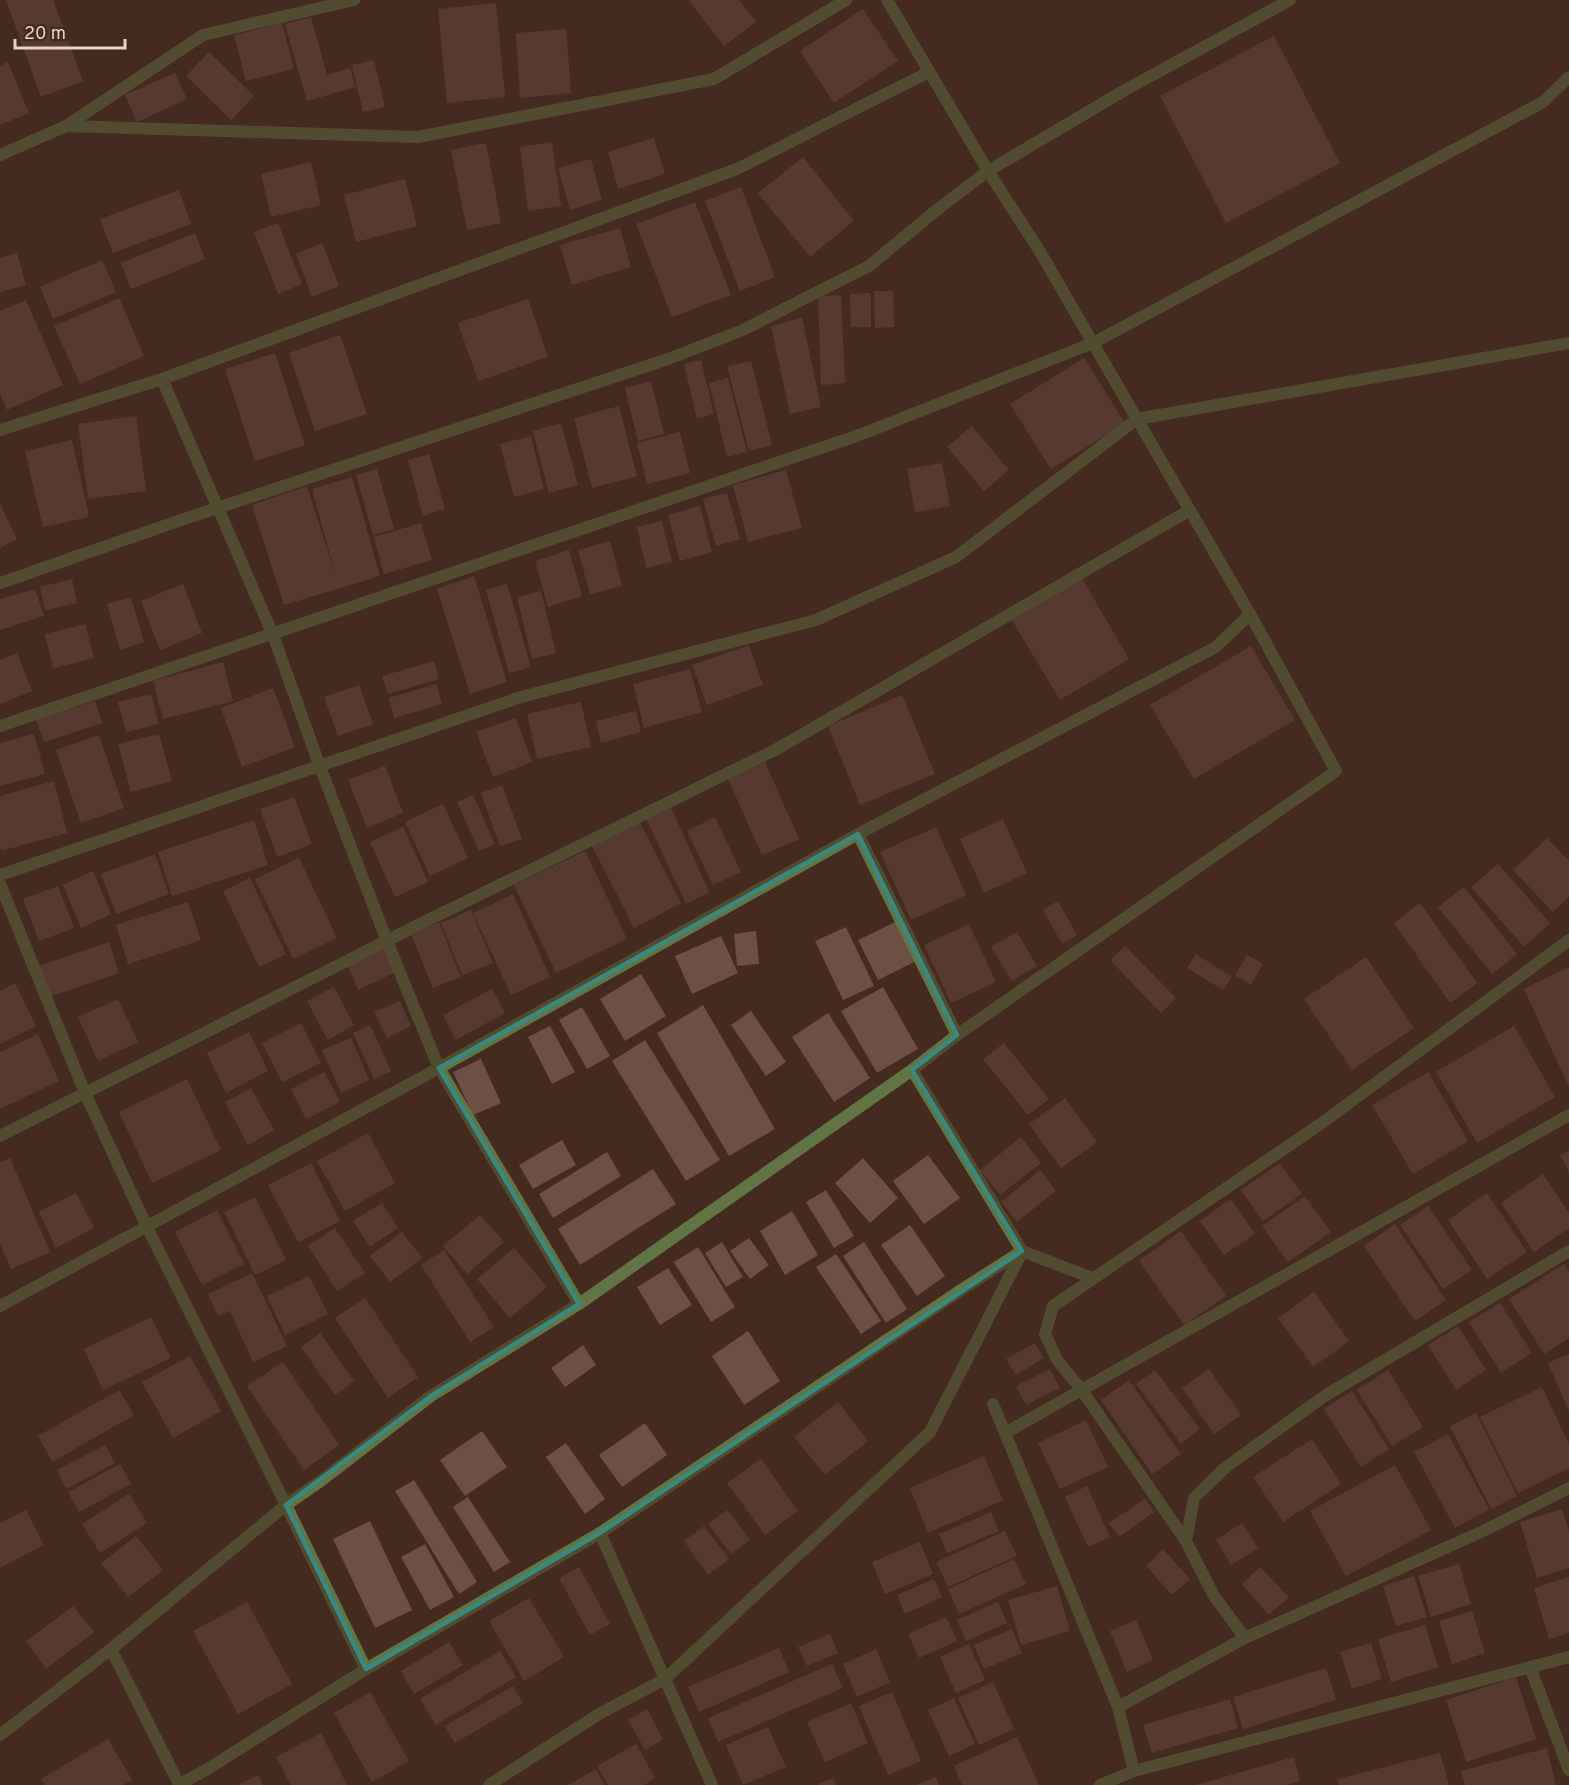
<svg xmlns="http://www.w3.org/2000/svg" width="1569" height="1785" viewBox="0 0 1569 1785" font-family="Overpass,sans-serif">
<style>
.building{fill:#6d4f43}
.lines{fill:none;stroke-linecap:round;stroke-linejoin:round}
.minor{stroke:#617544;stroke-width:12}
.marked{fill:none;stroke:#3a8981;stroke-width:4.5;stroke-linejoin:round}
</style>
<rect width="100%" height="100%" fill="#452a1f"/>
<g class="building">
<polygon points="6,0 53,0 83,81 41,97"/>
<polygon points="691,0 739,0 756,22 724,46 689,1"/>
<polygon points="496,3 505,97 447,103 438,9"/>
<polygon points="863,9 898,61 834,103 800,51"/>
<polygon points="311,17 327,75 350,68 356,87 307,101 285,24"/>
<polygon points="282,23 294,69 246,81 234,35"/>
<polygon points="566,29 571,93 520,98 516,33"/>
<polygon points="1274,36 1340,163 1226,223 1160,96"/>
<polygon points="209,52 254,96 231,120 186,76"/>
<polygon points="374,60 385,107 363,112 352,65"/>
<polygon points="8,62 29,113 0,125 0,66"/>
<polygon points="175,73 187,99 137,122 125,95"/>
<polygon points="654,138 665,174 618,189 608,152"/>
<polygon points="552,142 561,206 528,211 520,147"/>
<polygon points="486,143 501,223 467,230 451,150"/>
<polygon points="803,157 854,221 810,257 758,193"/>
<polygon points="591,159 602,200 570,210 558,168"/>
<polygon points="311,162 321,205 271,217 261,174"/>
<polygon points="405,179 417,226 356,242 344,195"/>
<polygon points="741,187 775,277 740,291 705,201"/>
<polygon points="179,190 191,224 113,253 100,219"/>
<polygon points="695,202 731,295 672,317 636,224"/>
<polygon points="278,223 302,284 278,294 254,232"/>
<polygon points="620,228 631,267 572,285 560,245"/>
<polygon points="195,233 205,259 131,289 121,263"/>
<polygon points="322,243 339,286 312,297 296,254"/>
<polygon points="17,253 26,285 0,292 0,258"/>
<polygon points="102,260 116,292 53,319 40,287"/>
<polygon points="874,291 893,291 894,327 875,328"/>
<polygon points="871,293 871,327 851,327 850,294"/>
<polygon points="841,295 845,383 821,385 818,296"/>
<polygon points="119,298 144,356 80,384 54,326"/>
<polygon points="528,299 548,357 478,381 458,323"/>
<polygon points="26,300 63,385 7,410 0,393 0,311"/>
<polygon points="802,318 821,407 790,414 771,326"/>
<polygon points="340,335 367,414 315,431 289,353"/>
<polygon points="275,353 305,445 255,461 225,369"/>
<polygon points="1084,358 1125,423 1051,469 1010,404"/>
<polygon points="701,360 714,414 697,419 684,364"/>
<polygon points="751,361 772,445 749,451 727,366"/>
<polygon points="728,378 747,452 727,457 709,383"/>
<polygon points="651,381 664,434 638,441 625,388"/>
<polygon points="619,406 637,476 592,488 574,418"/>
<polygon points="136,416 146,491 88,499 78,424"/>
<polygon points="561,423 578,485 549,493 533,431"/>
<polygon points="972,426 1009,470 984,491 947,447"/>
<polygon points="680,432 690,473 647,484 637,443"/>
<polygon points="531,436 544,489 514,497 500,444"/>
<polygon points="72,440 89,517 43,527 25,451"/>
<polygon points="429,454 445,509 423,516 408,460"/>
<polygon points="942,463 950,506 915,512 907,469"/>
<polygon points="377,469 394,529 373,535 356,475"/>
<polygon points="786,470 802,528 748,542 733,485"/>
<polygon points="352,477 380,576 284,605 252,505 307,486 336,577 312,489"/>
<polygon points="727,493 740,539 716,546 703,499"/>
<polygon points="0,504 17,539 0,548"/>
<polygon points="700,506 712,552 680,561 668,515"/>
<polygon points="662,521 672,562 646,568 637,527"/>
<polygon points="421,523 432,560 384,574 374,537"/>
<polygon points="610,541 622,586 590,594 578,550"/>
<polygon points="569,550 582,596 548,607 535,561"/>
<polygon points="1080,575 1129,659 1060,700 1010,617"/>
<polygon points="474,576 507,682 470,694 437,589"/>
<polygon points="72,579 77,603 45,610 40,587"/>
<polygon points="183,584 202,633 160,650 141,601"/>
<polygon points="507,584 531,667 509,673 486,590"/>
<polygon points="35,589 44,616 0,630 0,599"/>
<polygon points="541,591 556,653 532,659 517,597"/>
<polygon points="131,597 144,642 120,650 107,604"/>
<polygon points="85,624 94,658 53,668 45,634"/>
<polygon points="749,645 763,685 707,705 692,665"/>
<polygon points="1251,646 1295,720 1194,779 1150,705"/>
<polygon points="17,653 32,691 0,704 0,660"/>
<polygon points="434,661 439,679 388,694 382,676"/>
<polygon points="223,662 233,701 163,719 153,681"/>
<polygon points="690,669 702,712 644,728 633,684"/>
<polygon points="436,684 442,704 394,718 389,698"/>
<polygon points="359,685 373,724 338,736 324,697"/>
<polygon points="273,688 295,747 242,767 221,708"/>
<polygon points="151,694 159,724 126,732 118,702"/>
<polygon points="902,695 935,774 860,805 828,726"/>
<polygon points="95,701 102,723 44,742 36,720"/>
<polygon points="581,702 591,747 537,759 527,714"/>
<polygon points="636,711 641,732 601,743 596,721"/>
<polygon points="516,718 532,762 493,777 476,732"/>
<polygon points="34,734 45,774 0,786 0,743"/>
<polygon points="159,734 172,781 131,792 118,744"/>
<polygon points="99,735 124,808 81,823 56,750"/>
<polygon points="765,762 799,839 762,855 728,779"/>
<polygon points="385,766 403,813 367,828 348,780"/>
<polygon points="54,781 67,833 1,851 0,846 0,796"/>
<polygon points="502,785 522,839 500,846 481,793"/>
<polygon points="473,795 495,844 479,851 457,802"/>
<polygon points="294,797 312,844 277,857 260,809"/>
<polygon points="669,803 709,892 686,904 644,814"/>
<polygon points="443,804 468,858 430,876 405,822"/>
<polygon points="715,817 741,872 713,885 687,831"/>
<polygon points="1003,819 1027,873 984,893 960,839"/>
<polygon points="254,820 268,865 172,896 158,852"/>
<polygon points="639,821 681,903 634,928 592,846"/>
<polygon points="403,827 428,882 395,897 370,842"/>
<polygon points="936,827 966,895 911,920 880,852"/>
<polygon points="1547,838 1569,861 1569,897 1553,912 1513,870"/>
<polygon points="585,851 627,939 556,973 514,885"/>
<polygon points="155,854 169,894 116,914 101,874"/>
<polygon points="299,858 337,938 293,959 255,879"/>
<polygon points="1498,864 1550,923 1524,947 1471,887"/>
<polygon points="93,871 111,914 81,928 63,885"/>
<polygon points="250,878 286,954 259,967 223,891"/>
<polygon points="58,886 74,928 39,941 23,899"/>
<polygon points="1464,887 1517,954 1492,974 1438,907"/>
<polygon points="513,894 550,977 511,995 473,913"/>
<polygon points="1058,901 1077,935 1062,944 1043,910"/>
<polygon points="188,902 201,940 128,964 116,925"/>
<polygon points="1420,903 1477,983 1450,1003 1394,923"/>
<polygon points="471,910 493,963 462,975 441,923"/>
<polygon points="897,921 916,961 878,980 858,940"/>
<polygon points="439,922 461,977 433,988 411,934"/>
<polygon points="969,924 996,982 951,1003 924,945"/>
<polygon points="846,927 874,986 843,1000 815,941"/>
<polygon points="756,931 759,964 737,966 734,934"/>
<polygon points="1017,932 1037,966 1012,981 991,947"/>
<polygon points="721,936 738,973 692,994 675,956"/>
<polygon points="109,942 119,973 46,998 36,967"/>
<polygon points="387,945 398,971 358,990 347,964"/>
<polygon points="1125,946 1176,998 1161,1013 1110,960"/>
<polygon points="1196,954 1232,977 1223,990 1187,968"/>
<polygon points="1247,955 1263,964 1251,985 1235,975"/>
<polygon points="1366,957 1414,1028 1352,1070 1304,999"/>
<polygon points="1569,967 1569,1087 1524,989"/>
<polygon points="641,974 666,1016 625,1041 600,999"/>
<polygon points="15,983 36,1026 0,1044 0,991"/>
<polygon points="334,987 354,1025 328,1040 307,1001"/>
<polygon points="883,987 918,1049 877,1073 841,1011"/>
<polygon points="492,989 505,1013 456,1040 443,1015"/>
<polygon points="118,999 138,1042 98,1061 78,1017"/>
<polygon points="400,1001 411,1026 387,1038 374,1012"/>
<polygon points="703,1005 775,1129 729,1156 657,1033"/>
<polygon points="582,1007 610,1056 587,1069 559,1020"/>
<polygon points="751,1011 786,1062 766,1076 731,1025"/>
<polygon points="828,1013 870,1078 834,1102 792,1037"/>
<polygon points="301,1023 321,1063 282,1082 262,1043"/>
<polygon points="370,1025 391,1071 374,1079 353,1033"/>
<polygon points="550,1026 575,1072 552,1084 528,1037"/>
<polygon points="1514,1026 1555,1097 1477,1143 1436,1072"/>
<polygon points="249,1032 268,1071 226,1093 207,1053"/>
<polygon points="38,1034 59,1081 0,1109 0,1052"/>
<polygon points="351,1038 369,1080 341,1093 322,1050"/>
<polygon points="645,1040 720,1160 686,1181 612,1061"/>
<polygon points="1004,1043 1049,1099 1028,1115 983,1059"/>
<polygon points="481,1059 501,1103 473,1115 453,1072"/>
<polygon points="324,1072 340,1102 306,1119 291,1089"/>
<polygon points="1428,1072 1468,1141 1413,1174 1372,1105"/>
<polygon points="187,1079 221,1150 152,1183 119,1112"/>
<polygon points="251,1088 274,1130 248,1145 225,1102"/>
<polygon points="1065,1098 1097,1142 1061,1168 1029,1124"/>
<polygon points="368,1133 395,1183 345,1211 317,1161"/>
<polygon points="1021,1137 1041,1163 1000,1195 980,1170"/>
<polygon points="562,1140 576,1165 533,1189 519,1165"/>
<polygon points="1569,1150 1569,1172 1560,1155"/>
<polygon points="607,1152 621,1176 553,1218 539,1194"/>
<polygon points="928,1155 960,1198 924,1224 893,1181"/>
<polygon points="10,1158 50,1252 11,1269 0,1244 0,1162"/>
<polygon points="863,1158 898,1198 870,1223 835,1183"/>
<polygon points="311,1163 340,1221 298,1242 268,1185"/>
<polygon points="1280,1163 1302,1194 1263,1221 1241,1190"/>
<polygon points="653,1169 676,1204 580,1265 558,1229"/>
<polygon points="1040,1170 1056,1191 1017,1222 1001,1202"/>
<polygon points="1543,1174 1569,1213 1569,1228 1534,1252 1501,1203"/>
<polygon points="826,1190 854,1236 834,1248 806,1202"/>
<polygon points="76,1193 94,1228 56,1248 39,1212"/>
<polygon points="1487,1193 1527,1252 1487,1279 1448,1220"/>
<polygon points="1305,1196 1331,1232 1288,1262 1262,1226"/>
<polygon points="255,1197 286,1260 255,1275 224,1212"/>
<polygon points="1231,1199 1255,1234 1224,1255 1200,1221"/>
<polygon points="382,1203 398,1228 370,1247 353,1221"/>
<polygon points="1428,1206 1472,1270 1443,1289 1400,1225"/>
<polygon points="217,1210 244,1264 202,1285 175,1232"/>
<polygon points="792,1211 818,1255 785,1275 760,1231"/>
<polygon points="480,1215 504,1242 467,1274 443,1246"/>
<polygon points="1395,1224 1446,1300 1415,1321 1364,1246"/>
<polygon points="910,1225 945,1276 917,1296 881,1245"/>
<polygon points="335,1228 365,1273 337,1291 308,1246"/>
<polygon points="1181,1231 1226,1296 1184,1325 1139,1261"/>
<polygon points="402,1232 422,1258 390,1282 370,1256"/>
<polygon points="749,1238 769,1265 750,1279 730,1251"/>
<polygon points="722,1242 743,1277 726,1287 705,1253"/>
<polygon points="864,1242 907,1309 886,1323 843,1256"/>
<polygon points="698,1247 735,1307 711,1322 674,1262"/>
<polygon points="514,1248 547,1287 510,1318 477,1279"/>
<polygon points="444,1250 494,1327 470,1342 421,1265"/>
<polygon points="836,1254 881,1321 861,1334 816,1267"/>
<polygon points="1564,1264 1569,1271 1569,1338 1544,1354 1509,1299"/>
<polygon points="668,1268 692,1305 660,1325 637,1287"/>
<polygon points="252,1273 287,1346 253,1362 230,1311 218,1316 208,1294"/>
<polygon points="309,1276 328,1314 285,1335 267,1296"/>
<polygon points="1314,1292 1349,1341 1313,1367 1278,1318"/>
<polygon points="365,1298 418,1377 388,1398 335,1318"/>
<polygon points="1500,1303 1532,1353 1501,1373 1469,1322"/>
<polygon points="151,1317 171,1358 103,1390 84,1349"/>
<polygon points="1458,1326 1486,1370 1456,1390 1428,1345"/>
<polygon points="748,1331 780,1381 744,1405 712,1356"/>
<polygon points="320,1333 354,1381 335,1395 301,1347"/>
<polygon points="1035,1343 1044,1358 1016,1375 1006,1359"/>
<polygon points="583,1345 596,1365 565,1387 551,1368"/>
<polygon points="1569,1354 1569,1411 1548,1363"/>
<polygon points="190,1356 221,1411 173,1438 142,1382"/>
<polygon points="283,1362 339,1445 304,1470 247,1386"/>
<polygon points="1050,1369 1060,1388 1026,1405 1016,1386"/>
<polygon points="1209,1369 1241,1415 1214,1434 1182,1388"/>
<polygon points="1155,1370 1200,1429 1181,1444 1136,1384"/>
<polygon points="1388,1370 1423,1427 1392,1446 1357,1390"/>
<polygon points="1129,1380 1181,1454 1152,1474 1101,1400"/>
<polygon points="1542,1387 1569,1444 1569,1468 1518,1493 1480,1417"/>
<polygon points="119,1390 134,1415 52,1462 38,1436"/>
<polygon points="1352,1391 1389,1449 1361,1467 1324,1409"/>
<polygon points="838,1402 868,1441 825,1475 794,1437"/>
<polygon points="1476,1413 1517,1496 1491,1509 1450,1426"/>
<polygon points="1086,1420 1108,1467 1060,1489 1038,1443"/>
<polygon points="645,1423 667,1455 622,1487 599,1455"/>
<polygon points="482,1431 507,1467 465,1496 440,1460"/>
<polygon points="1448,1434 1489,1509 1455,1528 1414,1452"/>
<polygon points="1312,1439 1341,1484 1283,1522 1253,1477"/>
<polygon points="566,1443 605,1499 585,1514 546,1457"/>
<polygon points="105,1445 115,1463 66,1489 57,1470"/>
<polygon points="984,1456 1003,1500 928,1533 910,1488"/>
<polygon points="761,1459 798,1511 765,1535 727,1483"/>
<polygon points="120,1464 131,1484 79,1512 68,1492"/>
<polygon points="1395,1465 1431,1530 1346,1576 1310,1511"/>
<polygon points="414,1480 477,1582 459,1594 395,1491"/>
<polygon points="1087,1486 1110,1537 1088,1547 1065,1497"/>
<polygon points="129,1494 147,1523 100,1553 82,1524"/>
<polygon points="468,1497 510,1562 494,1572 453,1507"/>
<polygon points="1145,1499 1154,1512 1119,1537 1109,1523"/>
<polygon points="1562,1509 1569,1531 1569,1568 1537,1578 1520,1522"/>
<polygon points="26,1510 44,1545 0,1568 0,1523"/>
<polygon points="728,1510 750,1540 731,1554 708,1524"/>
<polygon points="991,1512 999,1531 947,1553 939,1534"/>
<polygon points="370,1521 412,1610 375,1628 333,1539"/>
<polygon points="1242,1523 1258,1548 1231,1565 1216,1540"/>
<polygon points="704,1526 729,1559 708,1575 684,1541"/>
<polygon points="1005,1531 1017,1556 948,1587 936,1562"/>
<polygon points="136,1536 163,1570 128,1597 101,1563"/>
<polygon points="920,1542 933,1574 885,1594 872,1562"/>
<polygon points="425,1544 454,1597 430,1610 401,1557"/>
<polygon points="1163,1549 1190,1579 1172,1595 1146,1566"/>
<polygon points="1014,1559 1026,1584 959,1614 948,1589"/>
<polygon points="1459,1564 1471,1604 1431,1617 1418,1576"/>
<polygon points="579,1567 610,1624 590,1635 559,1578"/>
<polygon points="1260,1567 1289,1597 1269,1615 1242,1584"/>
<polygon points="1414,1576 1427,1617 1396,1626 1383,1586"/>
<polygon points="1569,1577 1569,1633 1549,1639 1534,1588"/>
<polygon points="934,1579 942,1597 905,1614 897,1595"/>
<polygon points="1057,1586 1070,1631 1021,1645 1008,1600"/>
<polygon points="529,1598 564,1657 524,1681 489,1621"/>
<polygon points="247,1602 292,1684 238,1714 193,1631"/>
<polygon points="998,1602 1007,1623 966,1641 957,1620"/>
<polygon points="73,1606 94,1632 46,1669 26,1641"/>
<polygon points="1472,1611 1485,1653 1452,1664 1439,1621"/>
<polygon points="946,1617 957,1641 919,1658 908,1634"/>
<polygon points="1136,1620 1153,1660 1127,1672 1110,1631"/>
<polygon points="1425,1625 1438,1667 1391,1682 1378,1639"/>
<polygon points="1012,1629 1022,1653 984,1669 974,1645"/>
<polygon points="830,1634 838,1653 807,1666 798,1647"/>
<polygon points="449,1642 463,1665 414,1694 401,1671"/>
<polygon points="1371,1643 1382,1679 1352,1689 1340,1652"/>
<polygon points="969,1644 985,1680 956,1693 940,1657"/>
<polygon points="779,1648 789,1672 699,1712 688,1687"/>
<polygon points="876,1649 890,1682 857,1697 843,1664"/>
<polygon points="500,1651 516,1677 436,1725 420,1699"/>
<polygon points="832,1664 843,1688 718,1742 708,1718"/>
<polygon points="1326,1668 1336,1700 1243,1729 1233,1697"/>
<polygon points="1516,1677 1536,1739 1466,1762 1446,1700"/>
<polygon points="993,1682 1014,1729 979,1745 958,1698"/>
<polygon points="513,1686 523,1703 455,1743 445,1726"/>
<polygon points="370,1692 409,1761 372,1782 334,1713"/>
<polygon points="892,1692 921,1761 888,1775 859,1706"/>
<polygon points="954,1698 975,1744 949,1756 928,1710"/>
<polygon points="1230,1699 1238,1728 1152,1753 1143,1725"/>
<polygon points="851,1703 868,1743 825,1762 807,1722"/>
<polygon points="647,1709 663,1739 645,1750 628,1720"/>
<polygon points="768,1727 786,1767 743,1785 726,1745"/>
<polygon points="321,1733 347,1785 291,1785 276,1757"/>
<polygon points="1017,1737 1039,1785 962,1785 954,1766"/>
<polygon points="108,1739 132,1780 123,1785 45,1785 41,1779"/>
<polygon points="636,1744 655,1778 644,1785 608,1785 597,1766"/>
<polygon points="1547,1748 1556,1785 1465,1785 1461,1771"/>
<polygon points="1440,1753 1449,1785 1339,1785 1337,1779"/>
<polygon points="1294,1757 1300,1781 1287,1785 1196,1785"/>
<polygon points="596,1769 604,1785 568,1785"/>
<polygon points="258,1775 263,1785 238,1785"/>
<polygon points="936,1777 939,1785 916,1785"/>
<polygon points="833,1778 836,1785 817,1785"/>
</g>
<g class="lines">
<g class="minor">
<polyline points="887,0 988,171 1039,250 1250,614 1216,647 858,834 957,1035"/>
<polyline points="66,126 418,137 714,79 846,0"/>
<polyline points="0,155 66,126 203,35 354,0"/>
<polyline points="162,379 273,635 320,767 387,941 439,1068 858,834"/>
<polyline points="0,430 162,379 737,169 929,72"/>
<polyline points="0,583 184,519 668,359 743,330 869,266 938,209 988,171 1125,90 1290,0"/>
<polyline points="0,726 862,434 1093,343 1543,102 1569,77"/>
<polyline points="0,875 521,697 816,620 956,557 1137,419 1569,343"/>
<polyline points="0,884 85,1093 147,1227 286,1505 111,1649 0,1735"/>
<polyline points="912,1070 957,1035 1336,771 1250,614"/>
<polyline points="0,1136 422,923 777,749 1190,510"/>
<polyline points="0,1306 439,1068 579,1304 912,1070 1022,1251 1092,1278"/>
<polyline points="993,1404 1118,1707 1134,1771"/>
<polyline points="1005,1433 1569,1115"/>
<polyline points="1186,1541 1081,1389 1057,1360 1045,1334 1053,1306 1322,1123 1569,940"/>
<polyline points="1245,1638 1214,1596 1186,1541 1194,1498 1226,1467 1326,1395 1569,1251"/>
<polyline points="111,1649 179,1784"/>
<polyline points="1530,1667 1569,1770"/>
<polyline points="366,1669 286,1505 322,1480 431,1396 579,1304"/>
<polyline points="1118,1707 1245,1638 1481,1532 1569,1488"/>
<polyline points="178,1785 206,1770 366,1669 600,1533"/>
<polyline points="489,1785 599,1714 665,1679 930,1432 1022,1252"/>
<polyline points="712,1785 600,1533 961,1290 1022,1251"/>
<polyline points="1100,1785 1134,1771 1569,1657"/>
</g>
</g>
<path d="M0 0H1569V1785H0ZM858,834L957,1035L912,1070L1022,1251L600,1533L366,1669L286,1505L431,1396L579,1304L439,1068Z" fill="#452a1f" fill-opacity=".55" fill-rule="evenodd"/>
<path class="marked" d="M858,834L957,1035L912,1070L1022,1251L600,1533L366,1669L286,1505L431,1396L579,1304L439,1068Z"/>
<path d="M15 39v9h110v-9" fill="none" stroke="#e5d3cc" stroke-width="3"/>
<text x="24" y="39" font-size="18" fill="#e5d3cc" stroke="#452a1f" stroke-width="4.5" paint-order="stroke">20 m</text>
</svg>
